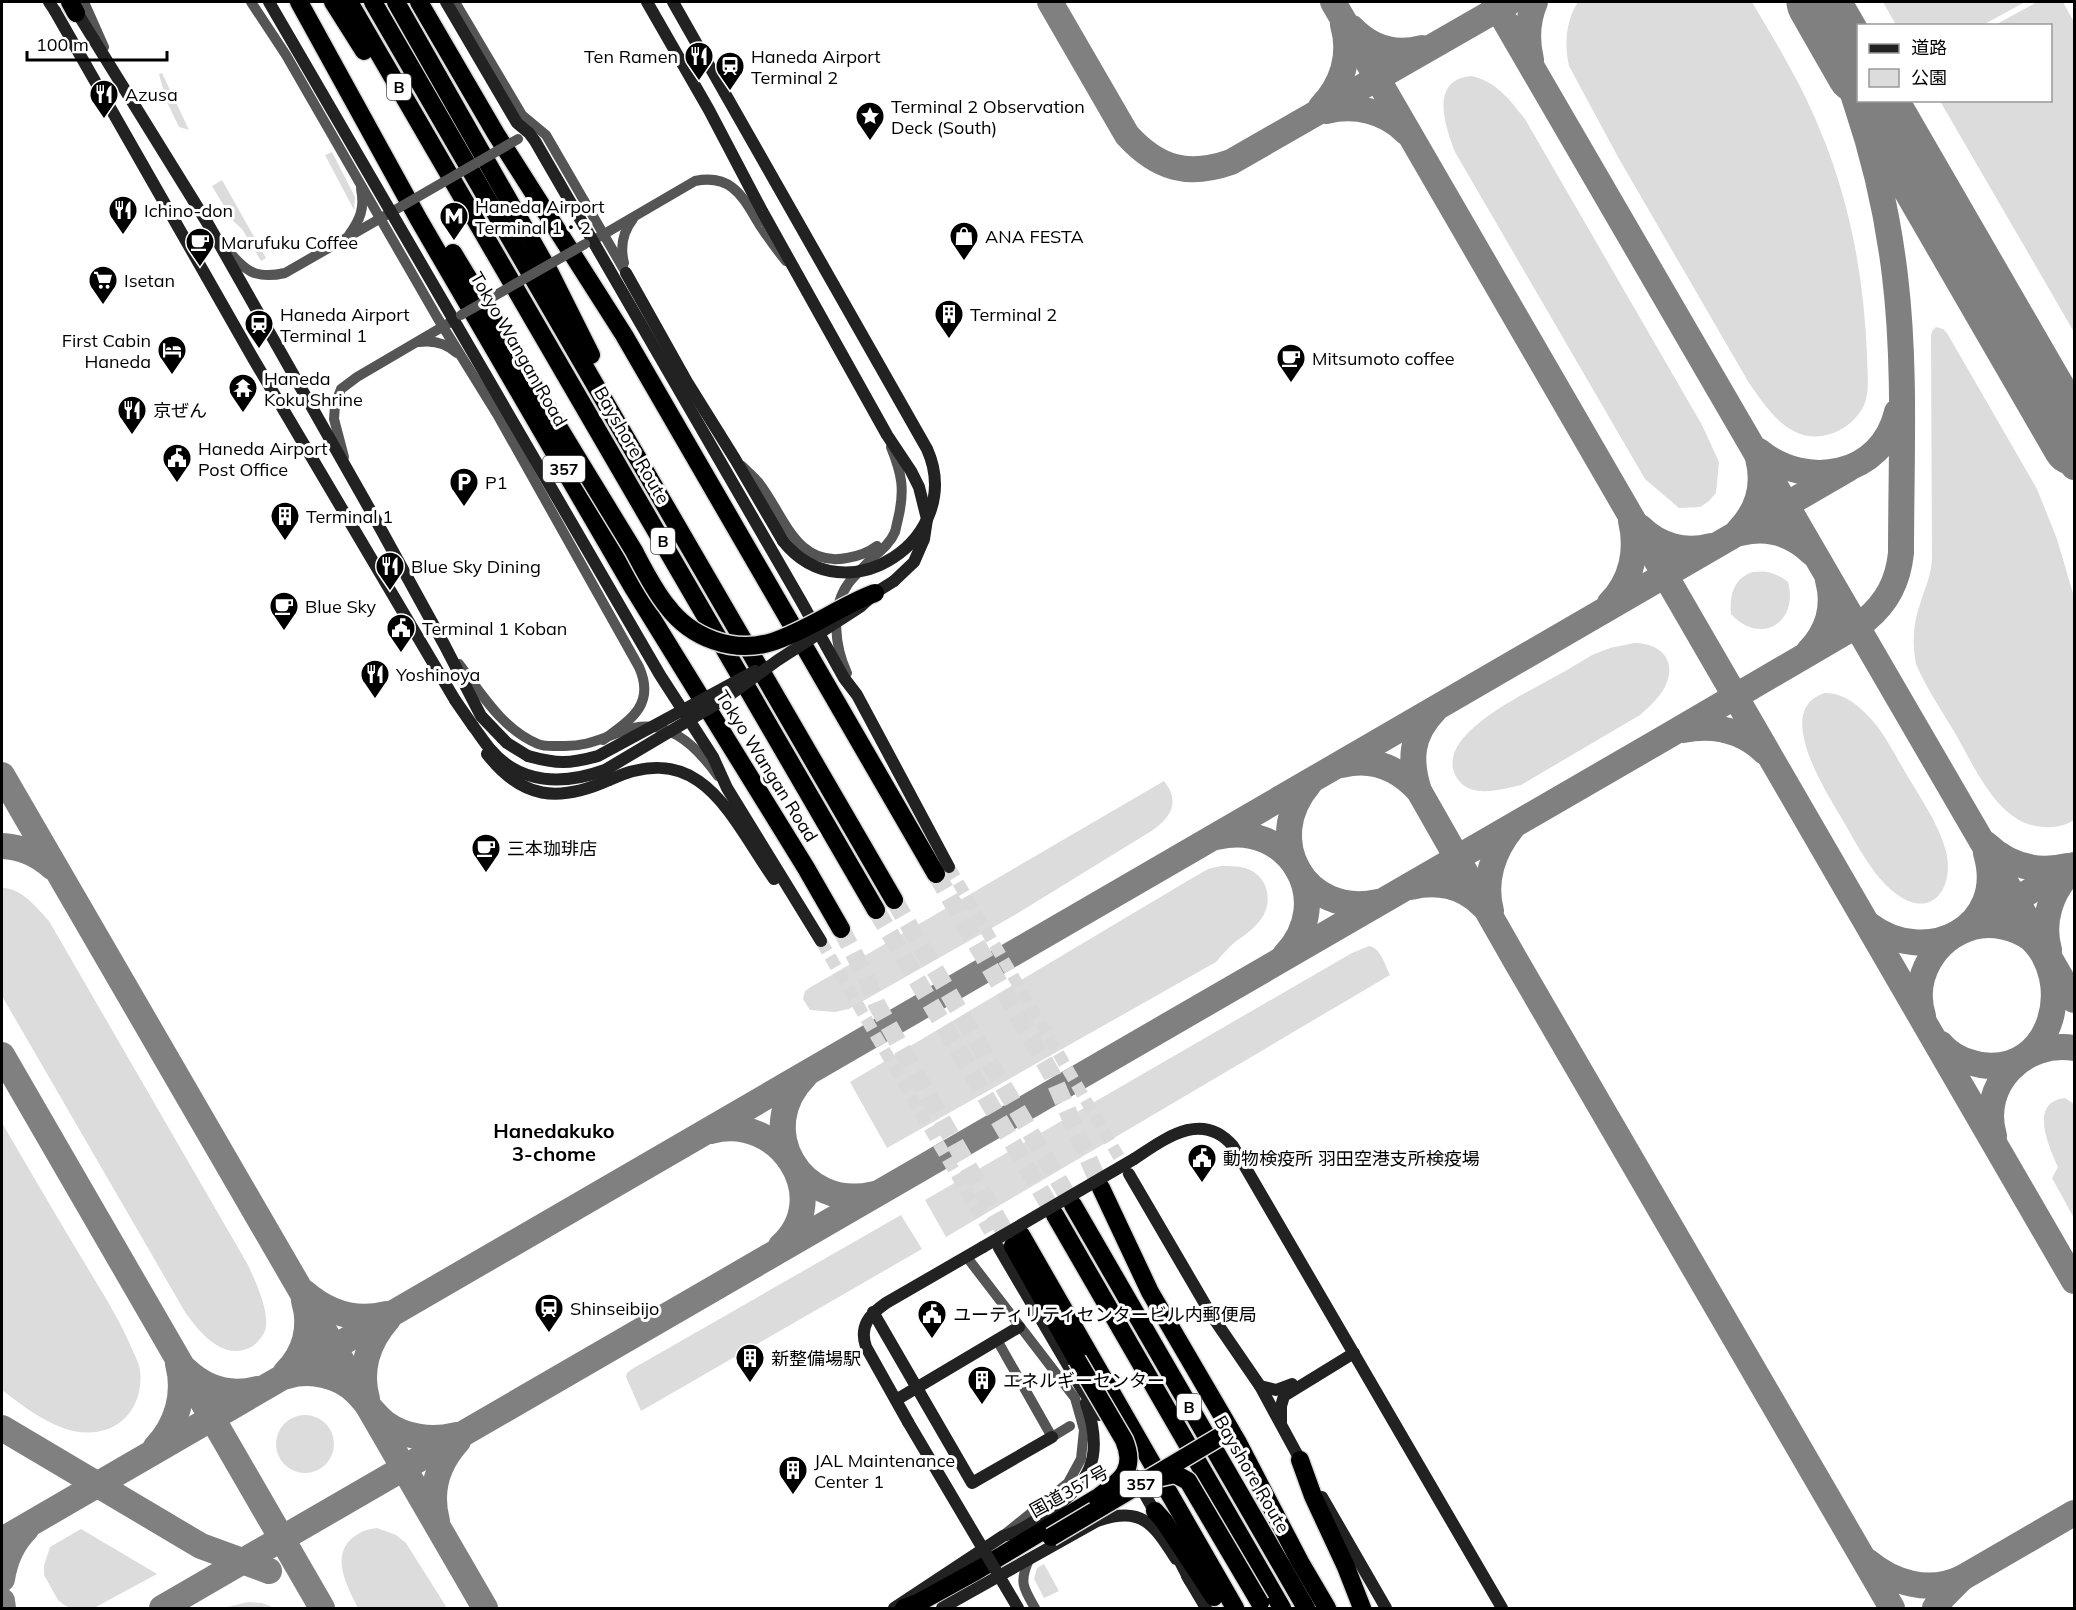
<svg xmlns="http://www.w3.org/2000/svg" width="2076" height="1610" viewBox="0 0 2076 1610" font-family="Mulish,'Noto Sans JP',sans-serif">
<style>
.green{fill:#dcdcdc}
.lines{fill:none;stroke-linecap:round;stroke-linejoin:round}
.taxiway{stroke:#808080;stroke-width:26}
.runway{stroke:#808080;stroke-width:63}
.secondary-tunnel{stroke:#d9d9d9;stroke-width:12;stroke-dasharray:12 6;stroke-linecap:butt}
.highway-tunnel{stroke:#d9d9d9;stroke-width:18;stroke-dasharray:18 9;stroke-linecap:butt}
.highway-casing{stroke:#dbdbdb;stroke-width:21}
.street{stroke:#555;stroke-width:10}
.secondary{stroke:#222;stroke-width:12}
.highway{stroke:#000;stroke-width:18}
.highway-bridge-casing{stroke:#dbdbdb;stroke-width:21;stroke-linecap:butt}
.street-bridge{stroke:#555;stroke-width:10}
.secondary-bridge{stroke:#222;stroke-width:12}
.highway-bridge{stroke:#000;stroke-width:18}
.labels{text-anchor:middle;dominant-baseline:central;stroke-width:6;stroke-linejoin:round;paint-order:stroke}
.shield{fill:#fff;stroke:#4c4c4c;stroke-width:1.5}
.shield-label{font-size:16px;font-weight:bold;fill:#000}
.poi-label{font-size:18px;fill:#000;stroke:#fff;text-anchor:start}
.street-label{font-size:18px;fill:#000;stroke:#fff}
.neighbourhood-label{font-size:20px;font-weight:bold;fill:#000;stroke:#fff}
</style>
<rect width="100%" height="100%" fill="#fff"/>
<g class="green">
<path d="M1578,2H1752C1776,43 1802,85 1820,130C1850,201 1864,278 1867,355C1867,372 1871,394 1862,409C1853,424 1839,433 1822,436C1787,441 1766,407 1749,383L1618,157L1569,66C1564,44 1566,20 1578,2Z"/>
<polygon points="1883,2 2025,2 1983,25 1896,25"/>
<polygon points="2037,2 2063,2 2074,22 2074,332 1940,101 2050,100 2050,26 1995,25"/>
<polygon points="162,73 189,130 179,127 166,100 159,74"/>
<path d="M1471,76C1496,81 1510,100 1525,119L1702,425L1719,462L1716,493L1709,501L1700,507L1679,508L1645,479L1455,152C1445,126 1429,80 1471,76Z"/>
<polygon points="332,152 355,197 354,210 325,155"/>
<polygon points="222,180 266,258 261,261 242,229 233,221 212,186"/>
<path d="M1936,327L1943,329L1947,333L2037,489L2057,539L2074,597V820C2065,826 2054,828 2043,827C1998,825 1975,767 1955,733C1942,711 1926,688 1916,664C1912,643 1913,624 1920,604C1925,588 1931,576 1932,559L1931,336L1932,331Z"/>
<path d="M1753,572C1767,570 1778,574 1788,582C1799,623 1760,646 1731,614C1729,595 1734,578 1753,572Z"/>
<path d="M1634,643C1660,643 1678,660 1665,687C1659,698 1649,707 1640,715L1521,785C1503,789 1474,798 1460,782C1427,743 1511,701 1536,687C1555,677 1574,666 1592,655L1610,648Z"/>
<path d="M1825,693C1845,693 1859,706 1872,720C1885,735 1894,753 1904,770C1919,796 1938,822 1946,851C1955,889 1931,921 1895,893C1871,874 1857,844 1842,819C1826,791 1772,709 1825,693Z"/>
<path d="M1164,781C1180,802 1172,816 1153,830L1013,916L849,1009L835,1012L810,1010L803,999L805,991L811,987Z"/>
<path d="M1221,866C1229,866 1237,866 1245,868C1270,875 1275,906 1257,924C1251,931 1243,936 1235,942C1228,948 1222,955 1216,962L887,1148L850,1082L1189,880L1208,869Z"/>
<path d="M2,888C22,888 36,907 49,921L248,1265C256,1283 268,1307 266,1327C265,1334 258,1342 253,1346C224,1363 200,1333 185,1312L2,996Z"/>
<path d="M1369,946C1381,948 1385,965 1390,975L946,1237L925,1200L1352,953Z"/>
<path d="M2065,1098L2074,1104V1218L2052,1178L2058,1167C2049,1147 2028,1102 2065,1098Z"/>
<path d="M2,1123C32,1174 62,1226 93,1277C107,1300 121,1323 132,1349C135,1356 139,1363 140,1370C143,1395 132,1420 108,1429C69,1443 31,1412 2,1390Z"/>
<polygon points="901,1215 922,1249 641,1411 626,1377 627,1373 632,1369"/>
<circle cx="305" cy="1444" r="29"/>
<path d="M377,1528L396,1535L406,1543L447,1608H358C347,1586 329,1554 355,1536C362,1531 368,1529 377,1528Z"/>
<polygon points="81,1529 157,1574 94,1608 71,1608 64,1605 58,1600 44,1575 44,1566 50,1547"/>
<polygon points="1044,1564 1059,1591 1044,1598 1034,1579 1037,1568"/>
<polygon points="248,1602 262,1603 275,1608 223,1608"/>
</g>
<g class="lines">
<g class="taxiway">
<path d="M1050,2L1127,135C1158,169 1188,177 1231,162L1510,2"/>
<polyline points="1333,2 2074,1281"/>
<polyline points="1494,2 2074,1000"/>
<path d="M1352,28C1371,48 1396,55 1422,48"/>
<path d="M1531,60C1526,39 1527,21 1535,2"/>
<path d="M1321,107C1342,85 1352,56 1343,25"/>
<path d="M1326,111C1355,104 1385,111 1406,132"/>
<polyline points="2053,407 2074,467"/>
<path d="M1759,451C1806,490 1882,477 1897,412"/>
<path d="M1640,527C1659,546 1685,553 1711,546"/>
<path d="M1739,530C1758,510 1765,485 1758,458"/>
<path d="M1741,533C1768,526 1792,534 1812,553"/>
<path d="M1610,603C1632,581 1638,550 1631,521"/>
<path d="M1809,651C1828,631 1835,606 1828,580"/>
<path d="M1683,730C1714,724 1742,730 1765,752"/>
<path d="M1342,765C1373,757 1398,768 1419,791L1517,963L1892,1608"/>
<polyline points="2,775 485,1608"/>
<path d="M1309,784C1261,840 1305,918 1378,902"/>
<path d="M1419,791C1409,760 1411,735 1434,711"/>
<path d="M1217,837C1289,819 1337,901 1285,955"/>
<path d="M1986,844C2009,866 2038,873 2068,866"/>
<path d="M2,846C21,847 38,854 52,867"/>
<path d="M1411,887C1437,880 1463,886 1482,905"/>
<polyline points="2002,908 2074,865"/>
<path d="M1491,911C1483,881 1493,851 1512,828"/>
<path d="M1868,924C1927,969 2008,927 1986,853"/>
<path d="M2049,950C2041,921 2051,892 2071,871"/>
<path d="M1923,1016C1911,977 1935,938 1973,927C1992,922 2014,927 2030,938C2076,980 2053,1075 1981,1065C1966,1062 1951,1056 1941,1044"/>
<polyline points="2,1055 322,1608"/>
<path d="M805,1076C752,1129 801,1212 874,1194"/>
<path d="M711,1131C779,1112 835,1197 781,1246"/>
<path d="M1994,1136C1979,1085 2024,1040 2074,1048"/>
<path d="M304,1292C327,1312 355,1322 386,1314"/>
<path d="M186,1370C206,1389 230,1396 257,1389"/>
<path d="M286,1372C305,1353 312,1327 304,1301"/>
<path d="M287,1376C310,1369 339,1375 356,1392C366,1402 374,1414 385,1423C406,1438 432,1441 456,1435"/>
<path d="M367,1399C359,1370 368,1342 388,1319"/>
<polyline points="2,1428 201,1546 269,1571"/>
<path d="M156,1447C177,1425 186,1394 178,1364"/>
<path d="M437,1521C429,1491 438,1463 458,1441"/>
<polyline points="2,1540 1848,469"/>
<path d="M1867,1561C1893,1583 1929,1594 1962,1578"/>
<path d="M2,1579C5,1560 12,1543 26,1529"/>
<polyline points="2,1601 3,1608"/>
<path d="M162,1608L1666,737L1866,620C1887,602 1898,582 1901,553C1901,462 1906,367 1895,276C1888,217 1875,159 1856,103C1845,68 1830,35 1816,2"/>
<polyline points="1935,1608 1943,1597 1962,1578 2074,1513"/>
</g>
<g class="runway">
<polyline points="1818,2 1858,72"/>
<polyline points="1875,100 2074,444"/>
</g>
<g class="secondary-tunnel">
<polyline points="949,867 1129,1174"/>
<polyline points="821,941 999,1248"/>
</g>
<g class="highway-tunnel">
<polyline points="936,874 1052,1075 1101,1188"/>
<polyline points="894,900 1073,1205"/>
<polyline points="876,910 1055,1215"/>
<polyline points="841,929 865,975 876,1003 1010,1241"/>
</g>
<g class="highway-casing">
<g id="highway">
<polyline points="70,2 76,13"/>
<polyline points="299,2 419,220 632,586 806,868 841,929"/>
<polyline points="333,2 364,51"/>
<polyline points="349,2 876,910"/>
<polyline points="373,2 894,900"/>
<polyline points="396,2 550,273 591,355"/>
<polyline points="419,2 496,134 624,335 936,874"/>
<polyline points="453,253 579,461"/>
<polyline points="1101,1188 1150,1292 1237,1441 1300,1562 1327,1608"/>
<polyline points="1073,1205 1306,1608"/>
<polyline points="1055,1215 1282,1608"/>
<polyline points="1021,1235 1235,1608"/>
<polyline points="1013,1246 1077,1360"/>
<polyline points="1300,1460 1313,1496 1346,1567 1362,1608"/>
<polyline points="1155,1511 1164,1521 1214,1597"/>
<polyline points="904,1608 918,1603 976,1571 1097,1498"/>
</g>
</g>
<g class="street">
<polyline points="84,2 104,47"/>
<path d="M251,2L286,55L437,317L497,414L639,667C656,705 630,720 603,740"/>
<polyline points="455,2 522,115 546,135 626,273"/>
<path d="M349,235C360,220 365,208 361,189"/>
<path d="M599,237L695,181C734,173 744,200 761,227C769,239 777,250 786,261"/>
<path d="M225,247C244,270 254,280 285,273L402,206"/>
<path d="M624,263C620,247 622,233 633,219"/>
<path d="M419,342C433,340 446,343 457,353"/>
<polyline points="344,457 334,419 335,405 341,389 357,377 449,323"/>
<path d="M742,466C748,472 754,477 759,483C784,515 796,568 847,558C859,556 868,553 877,546"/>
<path d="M459,664C481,693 502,729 538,744C545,747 554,746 561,746C586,747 600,739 623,731C665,715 695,744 718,776"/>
<path d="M847,673C835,647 830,609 848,584C854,576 863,568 870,560C879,552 890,544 895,532C896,528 897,523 898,519C905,490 902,474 891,447"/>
<polyline points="966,1256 1075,1398 1084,1430 1081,1459 1068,1483 1005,1534"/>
<polyline points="997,1340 1052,1437 1070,1426"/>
<path d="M1028,1562C1019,1583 1024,1589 1035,1608"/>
</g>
<g class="secondary">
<polyline points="49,2 55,11"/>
<polyline points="269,2 660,675 713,757 727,788 821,941"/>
<polyline points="446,2 517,123 529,133 535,141 801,601 844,678 857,695 949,867"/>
<polyline points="647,2 709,110 762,211 887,435 911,471 919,487 927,519 924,539 914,562 894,581"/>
<polyline points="73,6 208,224 373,515 445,646 481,716 507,743 528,756"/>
<polyline points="626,273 687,382 735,459 783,541"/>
<polyline points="455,700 473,726"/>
<path d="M609,780C701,737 730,816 774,879"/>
<path d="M1134,1159C1166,1138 1202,1110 1233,1146L1502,1608"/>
<polyline points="1129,1174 1212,1316 1260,1386 1304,1467"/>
<polyline points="999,1248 1080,1386 1099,1415"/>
<polyline points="873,1312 972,1483 1052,1437"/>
<polyline points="1260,1386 1276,1390 1292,1384"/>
<polyline points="896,1400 1019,1327"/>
<path d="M908,1422L866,1347C859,1326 869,1315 886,1303L983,1247"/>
<polyline points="1281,1423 1281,1406 1284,1396 1354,1353"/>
<polyline points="1126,1461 1157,1516"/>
<polyline points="1322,1497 1386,1608"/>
<polyline points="1174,1550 1190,1581"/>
<polyline points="1187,1576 1206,1608"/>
<path d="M894,1608L1003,1536C1019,1532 1030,1524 1044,1515C1090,1485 1105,1458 1086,1403"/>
<path d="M942,1608L1097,1521C1142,1506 1153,1523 1176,1559"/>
</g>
<use href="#highway" class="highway"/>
<g class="highway-bridge-casing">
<g id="highway-bridge">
<path d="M579,461C597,491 616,521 634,551C644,570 654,590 667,606C691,638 733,654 772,642C809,630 840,606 875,593"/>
<path d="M1077,1360L1124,1440C1137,1471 1120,1481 1097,1498"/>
<polyline points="1157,1478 1175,1474 1188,1481 1260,1603"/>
<polyline points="1051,1537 1221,1436 1229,1428"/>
</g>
</g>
<g class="street-bridge">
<polyline points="402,206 518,139"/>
<polyline points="461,315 585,244"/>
</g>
<g class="secondary-bridge">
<path d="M673,2L927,449C967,538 845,619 783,541"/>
<polyline points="55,11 254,360 455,700"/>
<path d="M473,726C479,734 484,742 490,749C520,785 564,785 605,770L723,700L778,660L860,607L875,593L894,581"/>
<path d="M487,754C522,799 558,803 609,780"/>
<path d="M528,756C557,764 569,764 598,756L755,671"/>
<polyline points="983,1247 1134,1159"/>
<polyline points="908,1422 1018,1608"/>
</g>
<use href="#highway-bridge" class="highway-bridge"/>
</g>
<defs>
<g id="restaurant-pin" transform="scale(1.5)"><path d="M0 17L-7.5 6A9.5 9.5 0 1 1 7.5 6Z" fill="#000" stroke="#fff"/><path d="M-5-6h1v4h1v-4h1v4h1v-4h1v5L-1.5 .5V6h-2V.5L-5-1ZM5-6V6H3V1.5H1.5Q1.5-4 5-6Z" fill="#fff"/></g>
<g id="station-pin" transform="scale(1.5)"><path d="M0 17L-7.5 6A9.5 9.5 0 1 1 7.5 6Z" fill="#000" stroke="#fff"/><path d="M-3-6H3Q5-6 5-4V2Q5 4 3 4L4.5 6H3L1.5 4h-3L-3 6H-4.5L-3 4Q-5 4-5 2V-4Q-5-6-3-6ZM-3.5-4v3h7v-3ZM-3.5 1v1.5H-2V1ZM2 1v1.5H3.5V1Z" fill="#fff"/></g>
<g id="sight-pin" transform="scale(1.5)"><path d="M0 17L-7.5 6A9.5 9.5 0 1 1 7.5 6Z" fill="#000" stroke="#fff"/><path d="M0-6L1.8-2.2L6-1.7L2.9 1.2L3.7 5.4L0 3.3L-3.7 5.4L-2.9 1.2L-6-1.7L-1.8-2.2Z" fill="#fff"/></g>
<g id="metro-pin" transform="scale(1.5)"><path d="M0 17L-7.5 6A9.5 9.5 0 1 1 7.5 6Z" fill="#000" stroke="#fff"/><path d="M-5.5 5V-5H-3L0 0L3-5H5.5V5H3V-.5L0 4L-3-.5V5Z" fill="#fff"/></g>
<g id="shop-pin" transform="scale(1.5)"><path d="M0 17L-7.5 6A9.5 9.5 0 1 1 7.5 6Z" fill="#000" stroke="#fff"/><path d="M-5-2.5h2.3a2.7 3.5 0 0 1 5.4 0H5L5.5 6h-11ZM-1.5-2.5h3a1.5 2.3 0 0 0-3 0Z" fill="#fff"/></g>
<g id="cafe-pin" transform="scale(1.5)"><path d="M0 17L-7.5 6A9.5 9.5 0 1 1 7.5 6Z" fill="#000" stroke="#fff"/><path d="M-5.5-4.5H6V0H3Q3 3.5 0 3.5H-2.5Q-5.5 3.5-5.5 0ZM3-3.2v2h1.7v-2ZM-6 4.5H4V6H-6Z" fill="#fff"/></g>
<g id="supermarket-pin" transform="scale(1.5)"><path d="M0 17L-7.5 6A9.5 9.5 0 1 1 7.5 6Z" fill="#000" stroke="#fff"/><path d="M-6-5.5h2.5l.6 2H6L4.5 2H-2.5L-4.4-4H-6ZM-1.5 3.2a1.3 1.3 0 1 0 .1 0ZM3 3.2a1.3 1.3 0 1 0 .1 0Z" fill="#fff"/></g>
<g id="building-pin" transform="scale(1.5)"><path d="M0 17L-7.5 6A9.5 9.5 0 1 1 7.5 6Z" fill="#000" stroke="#fff"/><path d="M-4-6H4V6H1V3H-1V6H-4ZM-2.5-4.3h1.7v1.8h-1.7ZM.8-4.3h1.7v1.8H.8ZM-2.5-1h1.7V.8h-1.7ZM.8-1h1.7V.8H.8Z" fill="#fff"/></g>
<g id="hotel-pin" transform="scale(1.5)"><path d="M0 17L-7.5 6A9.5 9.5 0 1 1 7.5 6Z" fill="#000" stroke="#fff"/><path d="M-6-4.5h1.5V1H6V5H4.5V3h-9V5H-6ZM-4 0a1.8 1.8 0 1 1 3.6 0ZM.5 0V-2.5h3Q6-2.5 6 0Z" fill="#fff"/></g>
<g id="temple-pin" transform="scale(1.5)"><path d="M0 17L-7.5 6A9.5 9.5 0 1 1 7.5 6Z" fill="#000" stroke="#fff"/><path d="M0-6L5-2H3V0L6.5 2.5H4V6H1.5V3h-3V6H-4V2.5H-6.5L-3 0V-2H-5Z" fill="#fff"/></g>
<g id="civic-pin" transform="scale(1.5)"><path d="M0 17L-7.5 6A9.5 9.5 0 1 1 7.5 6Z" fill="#000" stroke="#fff"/><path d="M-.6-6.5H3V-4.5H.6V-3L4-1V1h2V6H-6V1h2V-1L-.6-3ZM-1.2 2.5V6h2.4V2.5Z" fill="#fff"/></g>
<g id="parking-pin" transform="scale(1.5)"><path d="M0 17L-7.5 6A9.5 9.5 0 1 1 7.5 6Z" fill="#000" stroke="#fff"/><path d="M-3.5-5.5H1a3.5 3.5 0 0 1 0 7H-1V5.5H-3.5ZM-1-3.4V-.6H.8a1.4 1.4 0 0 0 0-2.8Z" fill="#fff"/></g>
</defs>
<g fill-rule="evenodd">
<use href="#restaurant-pin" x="699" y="56"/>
<use href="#station-pin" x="730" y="66"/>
<use href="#restaurant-pin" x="104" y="94"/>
<use href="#sight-pin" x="870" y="116"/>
<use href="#restaurant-pin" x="123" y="210"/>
<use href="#metro-pin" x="454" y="216"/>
<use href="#shop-pin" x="964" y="236"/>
<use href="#cafe-pin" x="200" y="242"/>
<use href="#supermarket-pin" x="103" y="280"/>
<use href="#building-pin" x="949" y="314"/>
<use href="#station-pin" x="259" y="324"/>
<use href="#hotel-pin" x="172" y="350"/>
<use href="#cafe-pin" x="1291" y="358"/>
<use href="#temple-pin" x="243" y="388"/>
<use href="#restaurant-pin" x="132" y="410"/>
<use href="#civic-pin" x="177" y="458"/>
<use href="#parking-pin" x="464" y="482"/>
<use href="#building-pin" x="285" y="516"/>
<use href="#restaurant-pin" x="390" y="566"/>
<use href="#cafe-pin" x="284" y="606"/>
<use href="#civic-pin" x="401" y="628"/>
<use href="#restaurant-pin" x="375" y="674"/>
<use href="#cafe-pin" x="486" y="848"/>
<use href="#civic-pin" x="1202" y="1158"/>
<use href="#station-pin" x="549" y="1308"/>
<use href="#civic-pin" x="932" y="1314"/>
<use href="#building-pin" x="750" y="1358"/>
<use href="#building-pin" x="982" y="1380"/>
<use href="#building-pin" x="793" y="1470"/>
</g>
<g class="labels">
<g class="shield">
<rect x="387" y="74" width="24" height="26" rx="4.5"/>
<rect x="543" y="456" width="42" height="26" rx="4.5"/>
<rect x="651" y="528" width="24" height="26" rx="4.5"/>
<rect x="1177" y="1394" width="24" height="26" rx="4.5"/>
<rect x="1120" y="1471" width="42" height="26" rx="4.5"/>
</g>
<g class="shield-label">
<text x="399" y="87">B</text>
<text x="564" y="469">357</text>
<text x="663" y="541">B</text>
<text x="1189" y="1407">B</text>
<text x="1141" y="1484">357</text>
</g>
<g class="poi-label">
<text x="678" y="56" text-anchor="end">Ten Ramen</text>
<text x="751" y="56">Haneda Airport<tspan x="751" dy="21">Terminal 2</tspan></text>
<text x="125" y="94">Azusa</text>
<text x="891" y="106">Terminal 2 Observation<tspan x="891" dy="21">Deck (South)</tspan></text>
<text x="475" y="206">Haneda Airport<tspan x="475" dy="21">Terminal 1・2</tspan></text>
<text x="144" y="210">Ichino-don</text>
<text x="985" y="236">ANA FESTA</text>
<text x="221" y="242">Marufuku Coffee</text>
<text x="124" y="280">Isetan</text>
<text x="280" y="314">Haneda Airport<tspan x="280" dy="21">Terminal 1</tspan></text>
<text x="970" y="314">Terminal 2</text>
<text x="151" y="340" text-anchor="end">First Cabin<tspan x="151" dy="21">Haneda</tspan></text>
<text x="1312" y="358">Mitsumoto coffee</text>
<text x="264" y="378">Haneda<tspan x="264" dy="21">Koku Shrine</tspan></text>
<text x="153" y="410">京ぜん</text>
<text x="198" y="448">Haneda Airport<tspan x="198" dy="21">Post Office</tspan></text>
<text x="485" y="482">P1</text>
<text x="306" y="516">Terminal 1</text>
<text x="411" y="566">Blue Sky Dining</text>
<text x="305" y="606">Blue Sky</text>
<text x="422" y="628">Terminal 1 Koban</text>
<text x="396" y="674">Yoshinoya</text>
<text x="507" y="848">三本珈琲店</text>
<text x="1223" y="1158">動物検疫所 羽田空港支所検疫場</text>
<text x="570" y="1308">Shinseibijo</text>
<text x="953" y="1314">ユーティリティセンタービル内郵便局</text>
<text x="771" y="1358">新整備場駅</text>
<text x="1003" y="1380">エネルギーセンター</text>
<text x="814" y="1460">JAL Maintenance<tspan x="814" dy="21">Center 1</tspan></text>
</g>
<g class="street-label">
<text transform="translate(519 349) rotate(60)">Tokyo Wangan Road</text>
<text transform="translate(632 445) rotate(60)">Bayshore Route</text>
<text transform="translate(767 766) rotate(58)">Tokyo Wangan Road</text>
<text transform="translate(1252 1474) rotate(60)">Bayshore Route</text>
<text transform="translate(1069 1491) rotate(-29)">国道357号</text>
</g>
<g class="neighbourhood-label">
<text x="554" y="1130">Hanedakuko<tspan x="554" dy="23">3-chome</tspan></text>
</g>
</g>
<rect width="2076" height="1610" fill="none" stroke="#000000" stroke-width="6"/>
<rect x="1857" y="24" width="195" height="78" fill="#ffffff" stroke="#999999" stroke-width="1.5"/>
<rect x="1869" y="44" width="30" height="9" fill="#222222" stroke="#999999" stroke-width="1.5"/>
<text x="1911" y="54" font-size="18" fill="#000000">道路</text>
<rect x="1869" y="69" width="30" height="18" fill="#dcdcdc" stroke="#999999" stroke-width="1.5"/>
<text x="1911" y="84" font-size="18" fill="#000000">公園</text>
<path d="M27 51v9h140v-9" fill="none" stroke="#000000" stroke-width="3"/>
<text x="36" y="51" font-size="18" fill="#000000" stroke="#ffffff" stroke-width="4.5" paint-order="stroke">100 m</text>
</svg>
